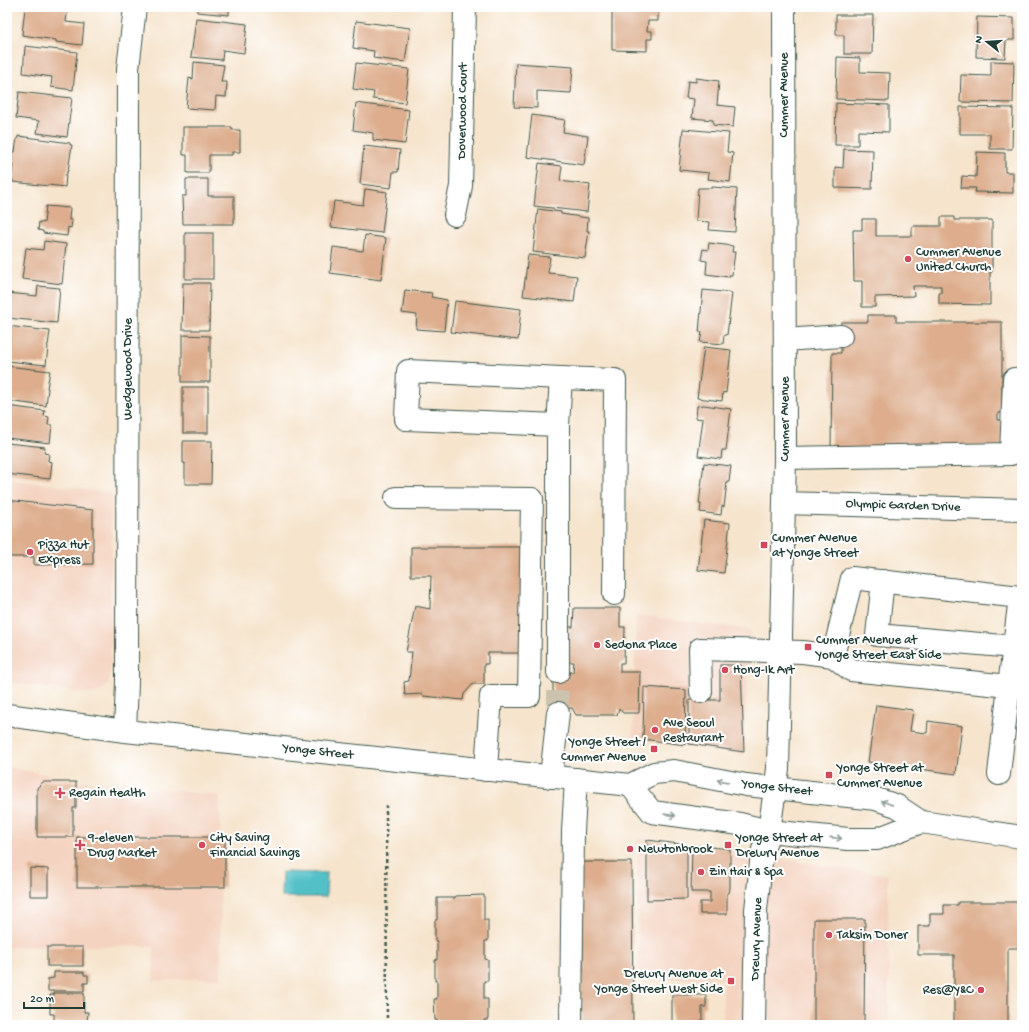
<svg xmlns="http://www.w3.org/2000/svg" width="1029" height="1032" viewBox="0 0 1029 1032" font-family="'Gochi Hand',sans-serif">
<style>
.built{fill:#f4d3c0}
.water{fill:#52c0c8;stroke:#387e7e}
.building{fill:#ddad8d}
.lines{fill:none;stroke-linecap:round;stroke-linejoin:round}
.minor-tunnel{stroke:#cbc3ae;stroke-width:22;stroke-dasharray:22 11;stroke-linecap:butt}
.minor-casing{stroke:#3f564b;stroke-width:24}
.major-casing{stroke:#3f564b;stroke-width:24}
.path{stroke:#3f564b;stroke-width:2.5;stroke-dasharray:3 3;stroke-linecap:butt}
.minor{stroke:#fff;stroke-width:22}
.major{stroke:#fff;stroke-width:22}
.oneway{stroke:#8f9e9a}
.poi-dot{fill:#d1495b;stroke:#fff;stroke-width:1.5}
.labels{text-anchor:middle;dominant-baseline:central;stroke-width:4;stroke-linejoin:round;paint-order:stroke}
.street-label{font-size:13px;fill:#1f3d34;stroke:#fff}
.poi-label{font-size:13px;fill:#1f3d34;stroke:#fff;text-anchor:start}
</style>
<rect width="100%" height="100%" fill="#fff"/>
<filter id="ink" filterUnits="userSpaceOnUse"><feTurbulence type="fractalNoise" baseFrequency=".025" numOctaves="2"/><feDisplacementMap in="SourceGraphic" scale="8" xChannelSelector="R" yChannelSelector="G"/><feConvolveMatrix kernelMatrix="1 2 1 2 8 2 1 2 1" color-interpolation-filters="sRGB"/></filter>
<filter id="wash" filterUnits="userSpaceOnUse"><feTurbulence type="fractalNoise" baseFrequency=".012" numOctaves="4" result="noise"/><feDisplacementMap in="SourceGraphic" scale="16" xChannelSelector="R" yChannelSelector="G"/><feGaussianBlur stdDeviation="0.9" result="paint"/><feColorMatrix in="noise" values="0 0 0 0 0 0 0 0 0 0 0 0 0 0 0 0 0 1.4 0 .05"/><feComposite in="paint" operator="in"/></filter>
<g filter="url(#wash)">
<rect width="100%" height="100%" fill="#f6e4cc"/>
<g class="built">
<polygon points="7,479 112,493 111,675 108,684 99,693 90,694 7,682"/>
<polygon points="636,615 751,630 743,755 633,739"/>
<polygon points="7,767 77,780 220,796 221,978 153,981 154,946 7,947"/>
<polygon points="637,838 888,875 889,1025 723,1025 723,979 639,979"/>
</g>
<polygon class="water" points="282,872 327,873 326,897 281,897"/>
<g id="blocks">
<g class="building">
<polygon points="25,7 68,7 66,22 84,24 82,45 56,42 56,40 22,35"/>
<polygon points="197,7 229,7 229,15 197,12"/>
<polygon points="612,7 658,7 658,21 648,21 647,31 652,31 652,39 647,39 647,51 612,50"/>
<polygon points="966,7 992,7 992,11 965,10"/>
<polygon points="836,15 873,15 872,54 844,54 844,35 836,35"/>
<polygon points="977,17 1014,18 1014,40 1006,40 1005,58 976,57"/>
<polygon points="196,18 247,24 244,53 223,50 222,60 191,57"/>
<polygon points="356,21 410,28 405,62 373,58 374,51 353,48"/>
<polygon points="25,46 77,52 73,90 51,87 52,77 23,73"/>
<polygon points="837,57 860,58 860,72 890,73 889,101 836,99"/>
<polygon points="991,61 1014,62 1013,103 960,102 961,75 991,76"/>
<polygon points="194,62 224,65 221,82 227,82 226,97 216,96 215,110 186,108 189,78 193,79"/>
<polygon points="356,63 409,69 405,103 373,99 374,92 353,89"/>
<polygon points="516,63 573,67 571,93 537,91 537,108 514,107"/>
<polygon points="696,78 719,81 717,105 735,107 733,127 713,125 713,120 692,118 694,99 686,98 688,81 696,82"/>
<polygon points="19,92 72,98 67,137 37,133 39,121 16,118"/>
<polygon points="356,103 409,110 405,144 373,140 373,133 353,130"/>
<polygon points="836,103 889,105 889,132 858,131 858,145 835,145"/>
<polygon points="960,107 1013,108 1012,149 990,149 990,134 960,134"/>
<polygon points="532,115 565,120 563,132 588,136 584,165 527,157"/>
<polygon points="183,127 232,127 232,130 240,130 240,152 232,152 232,155 209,155 209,173 187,173 187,155 183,155"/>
<polygon points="683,129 729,133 727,152 733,153 730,182 708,179 709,173 679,170"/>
<polygon points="18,136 70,143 70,145 72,145 68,171 67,171 67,174 66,174 65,187 49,185 49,186 13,182 13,180 11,179 13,165 11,164 12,152 15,152 17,138 18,138"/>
<polygon points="364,146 400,150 398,172 393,172 391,188 360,184"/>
<polygon points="844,149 873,150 872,189 835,188 835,167 843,168"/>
<polygon points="977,152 1005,153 1005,172 1013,172 1013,193 975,192 976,188 961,188 962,176 976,177"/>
<polygon points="539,163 562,166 560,181 590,185 587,212 534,206"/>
<polygon points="186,179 208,179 208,196 234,196 234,224 183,224 182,196 186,196"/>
<polygon points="712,187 737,189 735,232 709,230 710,222 696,221 698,188 712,188"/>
<polygon points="365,189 387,192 382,233 331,227 334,201 363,205"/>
<polygon points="46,206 70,208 69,220 72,220 71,228 68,227 67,236 43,233 43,231 38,230 39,222 44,223"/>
<polygon points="538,209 561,212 561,214 588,218 587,231 589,231 585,258 533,252"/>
<polygon points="941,217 954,217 954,220 992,220 992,272 990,272 990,305 939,304 939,293 941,293 941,286 913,286 914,296 875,297 875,307 862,307 862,281 854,281 853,230 862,230 862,219 876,219 876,236 912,236 912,226 941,226"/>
<rect x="185" y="233" width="28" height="46"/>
<polygon points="365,235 386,238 381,280 330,273 333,247 363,251"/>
<polygon points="44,241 66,244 62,284 22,279 26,248 43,250"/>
<polygon points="709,243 733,246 732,252 735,252 732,275 729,275 729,277 706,274 707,261 701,260 703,249 708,250"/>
<polygon points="528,255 550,257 548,273 577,276 574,302 523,296"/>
<polygon points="183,283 210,283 209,330 182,330"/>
<polygon points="38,286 60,288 57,323 7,318 8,293 37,296"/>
<polygon points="405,290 432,293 431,297 447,300 444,331 416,329 417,315 402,313"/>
<polygon points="703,290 732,293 727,335 724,335 723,344 700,342 702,332 699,332"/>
<polygon points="455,301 521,309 518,340 451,332"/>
<polygon points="868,315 896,315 896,322 1002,322 1002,413 998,413 998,420 1002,420 1002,446 831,449 832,353 841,353 841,322 868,322"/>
<polygon points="7,326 50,331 48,345 47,345 48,347 46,365 7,361"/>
<polygon points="182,335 210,336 210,382 182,382"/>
<polygon points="704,347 731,350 726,393 723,392 722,401 697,398"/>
<polygon points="7,366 50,371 47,388 48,388 46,406 7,401"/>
<rect x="183" y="387" width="25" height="46"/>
<polygon points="704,405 731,409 726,450 722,450 721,459 698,456 703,419 696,418 697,406"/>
<polygon points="7,406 45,411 44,416 49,417 48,425 52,425 50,443 7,438"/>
<polygon points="183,441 212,441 211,484 185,484 185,463 183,463"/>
<polygon points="7,443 45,447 44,453 49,454 48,461 52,462 50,479 7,474"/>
<polygon points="704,463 731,466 729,482 727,482 724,507 722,506 721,515 700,512 701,504 699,504"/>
<polygon points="7,500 93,510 93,564 34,565 34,557 11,557 10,556 7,556"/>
<polygon points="704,520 730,523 724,573 698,570"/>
<polygon points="411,547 527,547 528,653 488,653 488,664 484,664 484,684 473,684 464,694 463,700 423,696 422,694 405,695 404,682 409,681 412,652 406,652 415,606 430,609 430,607 431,576 411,576"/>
<polygon points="574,608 620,608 620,627 625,627 624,663 620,663 620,672 640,672 639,713 623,713 619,708 617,715 576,715 572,708 553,709 553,672 573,672 574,662 569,662 569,627 573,627"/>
<polygon points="720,665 741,665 744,752 689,744 689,700 720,700"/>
<polygon points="644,687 686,690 685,745 643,739"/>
<polygon points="876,705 913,710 910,731 927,733 928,721 962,726 956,774 868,762"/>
<polygon points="43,782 76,782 76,808 73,808 73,837 37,837 37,788"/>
<rect x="77" y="837" width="148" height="50"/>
<polygon points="647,840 687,845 687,899 647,900"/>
<polygon points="692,845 730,849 730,888 729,893 727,893 727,914 700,914 700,902 710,902 710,892 691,892"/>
<polygon points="581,862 632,862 633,1025 582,1025 581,972 583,972 583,938 581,938"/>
<polygon points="30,868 48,869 48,896 30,896"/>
<polygon points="484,895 484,920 488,920 488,941 485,941 485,959 488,960 488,981 484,981 484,999 488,999 488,1020 484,1020 485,1025 437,1025 437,1020 435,1020 434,999 437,999 437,981 435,981 435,960 437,960 437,941 435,941 435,920 437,920 437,898 455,898 455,896"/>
<polygon points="958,902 1022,902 1022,948 1008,948 1008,1025 954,1025 954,955 918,955 918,926 930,926 930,914 944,914 944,905 958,905"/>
<polygon points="814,919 865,919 864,1025 814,1025"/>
<rect x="47" y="947" width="36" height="19"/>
<polygon points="54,972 84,972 84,975 88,975 88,983 84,983 84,991 48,991 48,979 54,978"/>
<polygon points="54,993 84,993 84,1012 88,1012 87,1023 54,1023 54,1014 50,1014 50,995 54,995"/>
<polygon points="672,995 706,995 706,1007 702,1007 702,1025 672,1025"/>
</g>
</g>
</g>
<g filter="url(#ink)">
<use href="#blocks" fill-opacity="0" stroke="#3f564b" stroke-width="1"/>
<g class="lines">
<polyline class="minor-tunnel" points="558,713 558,672"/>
<g class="minor-casing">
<g id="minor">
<polyline points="455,215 461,186 465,7"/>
<polyline points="785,340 841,336"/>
<polyline points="561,378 615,380 614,594"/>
<polyline points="785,458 1011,454 1014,379"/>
<polyline points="396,498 532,499 529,696 491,696 486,770"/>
<polyline points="784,503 1022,510"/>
<polyline points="883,581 877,635 1014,647"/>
<polyline points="833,656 852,578 1020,597 1009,686"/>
<polyline points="558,672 558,425 406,419 408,371 561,378 558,425"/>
<polyline points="701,692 700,649 803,652 833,656 851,670 1009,686 999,774"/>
<polyline points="125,731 127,683 128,69 135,7"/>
<polyline points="551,777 558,713"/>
<polyline points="571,1025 573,831 576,779"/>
<polyline points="754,1025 756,910 762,853 769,831 778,769 785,458 784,7"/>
</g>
</g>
<g class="major-casing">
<g id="major">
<polyline points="7,715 125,731 630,785 654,773 674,771 746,785 876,799 897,806 921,822 1022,837"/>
<polyline points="630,785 652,812 740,824 769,831 848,839 877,839 921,822"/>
</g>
</g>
<polyline class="path" points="386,805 387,1025"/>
<use href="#minor" class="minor"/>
<use href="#major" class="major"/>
</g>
<defs><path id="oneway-shaft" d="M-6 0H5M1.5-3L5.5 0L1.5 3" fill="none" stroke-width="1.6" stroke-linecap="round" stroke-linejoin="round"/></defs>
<g class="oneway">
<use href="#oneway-shaft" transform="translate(723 781) rotate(-169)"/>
<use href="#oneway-shaft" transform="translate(887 803) rotate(-160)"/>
<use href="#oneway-shaft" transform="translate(670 815) rotate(8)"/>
<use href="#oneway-shaft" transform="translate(836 838) rotate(6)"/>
</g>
</g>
<g class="poi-dot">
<circle cx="908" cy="259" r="4"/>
<rect x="760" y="541" width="8" height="8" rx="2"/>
<circle cx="30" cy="552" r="4"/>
<circle cx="597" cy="645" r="4"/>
<rect x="804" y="643" width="8" height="8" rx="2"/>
<circle cx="725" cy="670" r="4"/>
<circle cx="655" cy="730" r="4"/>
<rect x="650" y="745" width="8" height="8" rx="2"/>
<rect x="825" y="771" width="8" height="8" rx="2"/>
<path d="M58 787h4v4h4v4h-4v4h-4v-4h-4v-4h4z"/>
<path d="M78 839h4v4h4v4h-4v4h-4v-4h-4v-4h4z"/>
<circle cx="202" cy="845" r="4"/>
<rect x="724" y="841" width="8" height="8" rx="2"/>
<circle cx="630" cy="849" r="4"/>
<circle cx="701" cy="872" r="4"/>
<circle cx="829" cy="935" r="4"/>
<rect x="727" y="977" width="8" height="8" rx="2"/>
<circle cx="981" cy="990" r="4"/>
</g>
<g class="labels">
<g class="street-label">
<text transform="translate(784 95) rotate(-90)">Cummer Avenue</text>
<text transform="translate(463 111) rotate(-89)">Doverwood Court</text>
<text transform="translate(128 369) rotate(-90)">Wedgewood Drive</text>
<text transform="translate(785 419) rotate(-90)">Cummer Avenue</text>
<text transform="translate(903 506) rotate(2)">Olympic Garden Drive</text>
<text transform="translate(318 752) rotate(6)">Yonge Street</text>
<text transform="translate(777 788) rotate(7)">Yonge Street</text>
<text transform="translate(757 939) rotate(-88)">Drewry Avenue</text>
</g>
<g class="poi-label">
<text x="916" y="252">Cummer Avenue<tspan x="916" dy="15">United Church</tspan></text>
<text x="772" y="538">Cummer Avenue<tspan x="772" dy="15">at Yonge Street</tspan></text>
<text x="38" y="545">Pizza Hut<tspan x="38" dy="15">Express</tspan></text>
<text x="816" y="640">Cummer Avenue at<tspan x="816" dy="15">Yonge Street East Side</tspan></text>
<text x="605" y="645">Sedona Place</text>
<text x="733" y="670">Hong-Ik Art</text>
<text x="663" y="723">Ave Seoul<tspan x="663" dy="15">Restaurant</tspan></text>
<text x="646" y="742" text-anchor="end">Yonge Street /<tspan x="646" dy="15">Cummer Avenue</tspan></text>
<text x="837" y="768">Yonge Street at<tspan x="837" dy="15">Cummer Avenue</tspan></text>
<text x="69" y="793">Regain Health</text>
<text x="88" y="838">9-eleven<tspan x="88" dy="15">Drug Market</tspan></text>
<text x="210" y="838">City Saving<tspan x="210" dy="15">Financial Savings</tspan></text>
<text x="736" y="838">Yonge Street at<tspan x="736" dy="15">Drewry Avenue</tspan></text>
<text x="638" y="849">Newtonbrook</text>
<text x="709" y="872">Zin Hair &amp; Spa</text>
<text x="837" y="935">Taksim Doner</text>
<text x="723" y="974" text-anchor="end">Drewry Avenue at<tspan x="723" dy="15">Yonge Street West Side</tspan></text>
<text x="973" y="990" text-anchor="end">Res@Y&amp;C</text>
</g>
</g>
<rect width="1029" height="1032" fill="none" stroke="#fff" stroke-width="24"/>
<g transform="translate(987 42) rotate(287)" stroke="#ffffff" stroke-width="3" paint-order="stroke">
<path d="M0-3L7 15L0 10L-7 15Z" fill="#1f3d34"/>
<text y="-6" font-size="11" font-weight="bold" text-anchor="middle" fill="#1f3d34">N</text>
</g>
<path d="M24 1002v6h60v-6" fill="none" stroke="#1f3d34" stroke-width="2"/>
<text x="30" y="1002" font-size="12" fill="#1f3d34" stroke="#ffffff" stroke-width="3" paint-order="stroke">20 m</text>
</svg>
